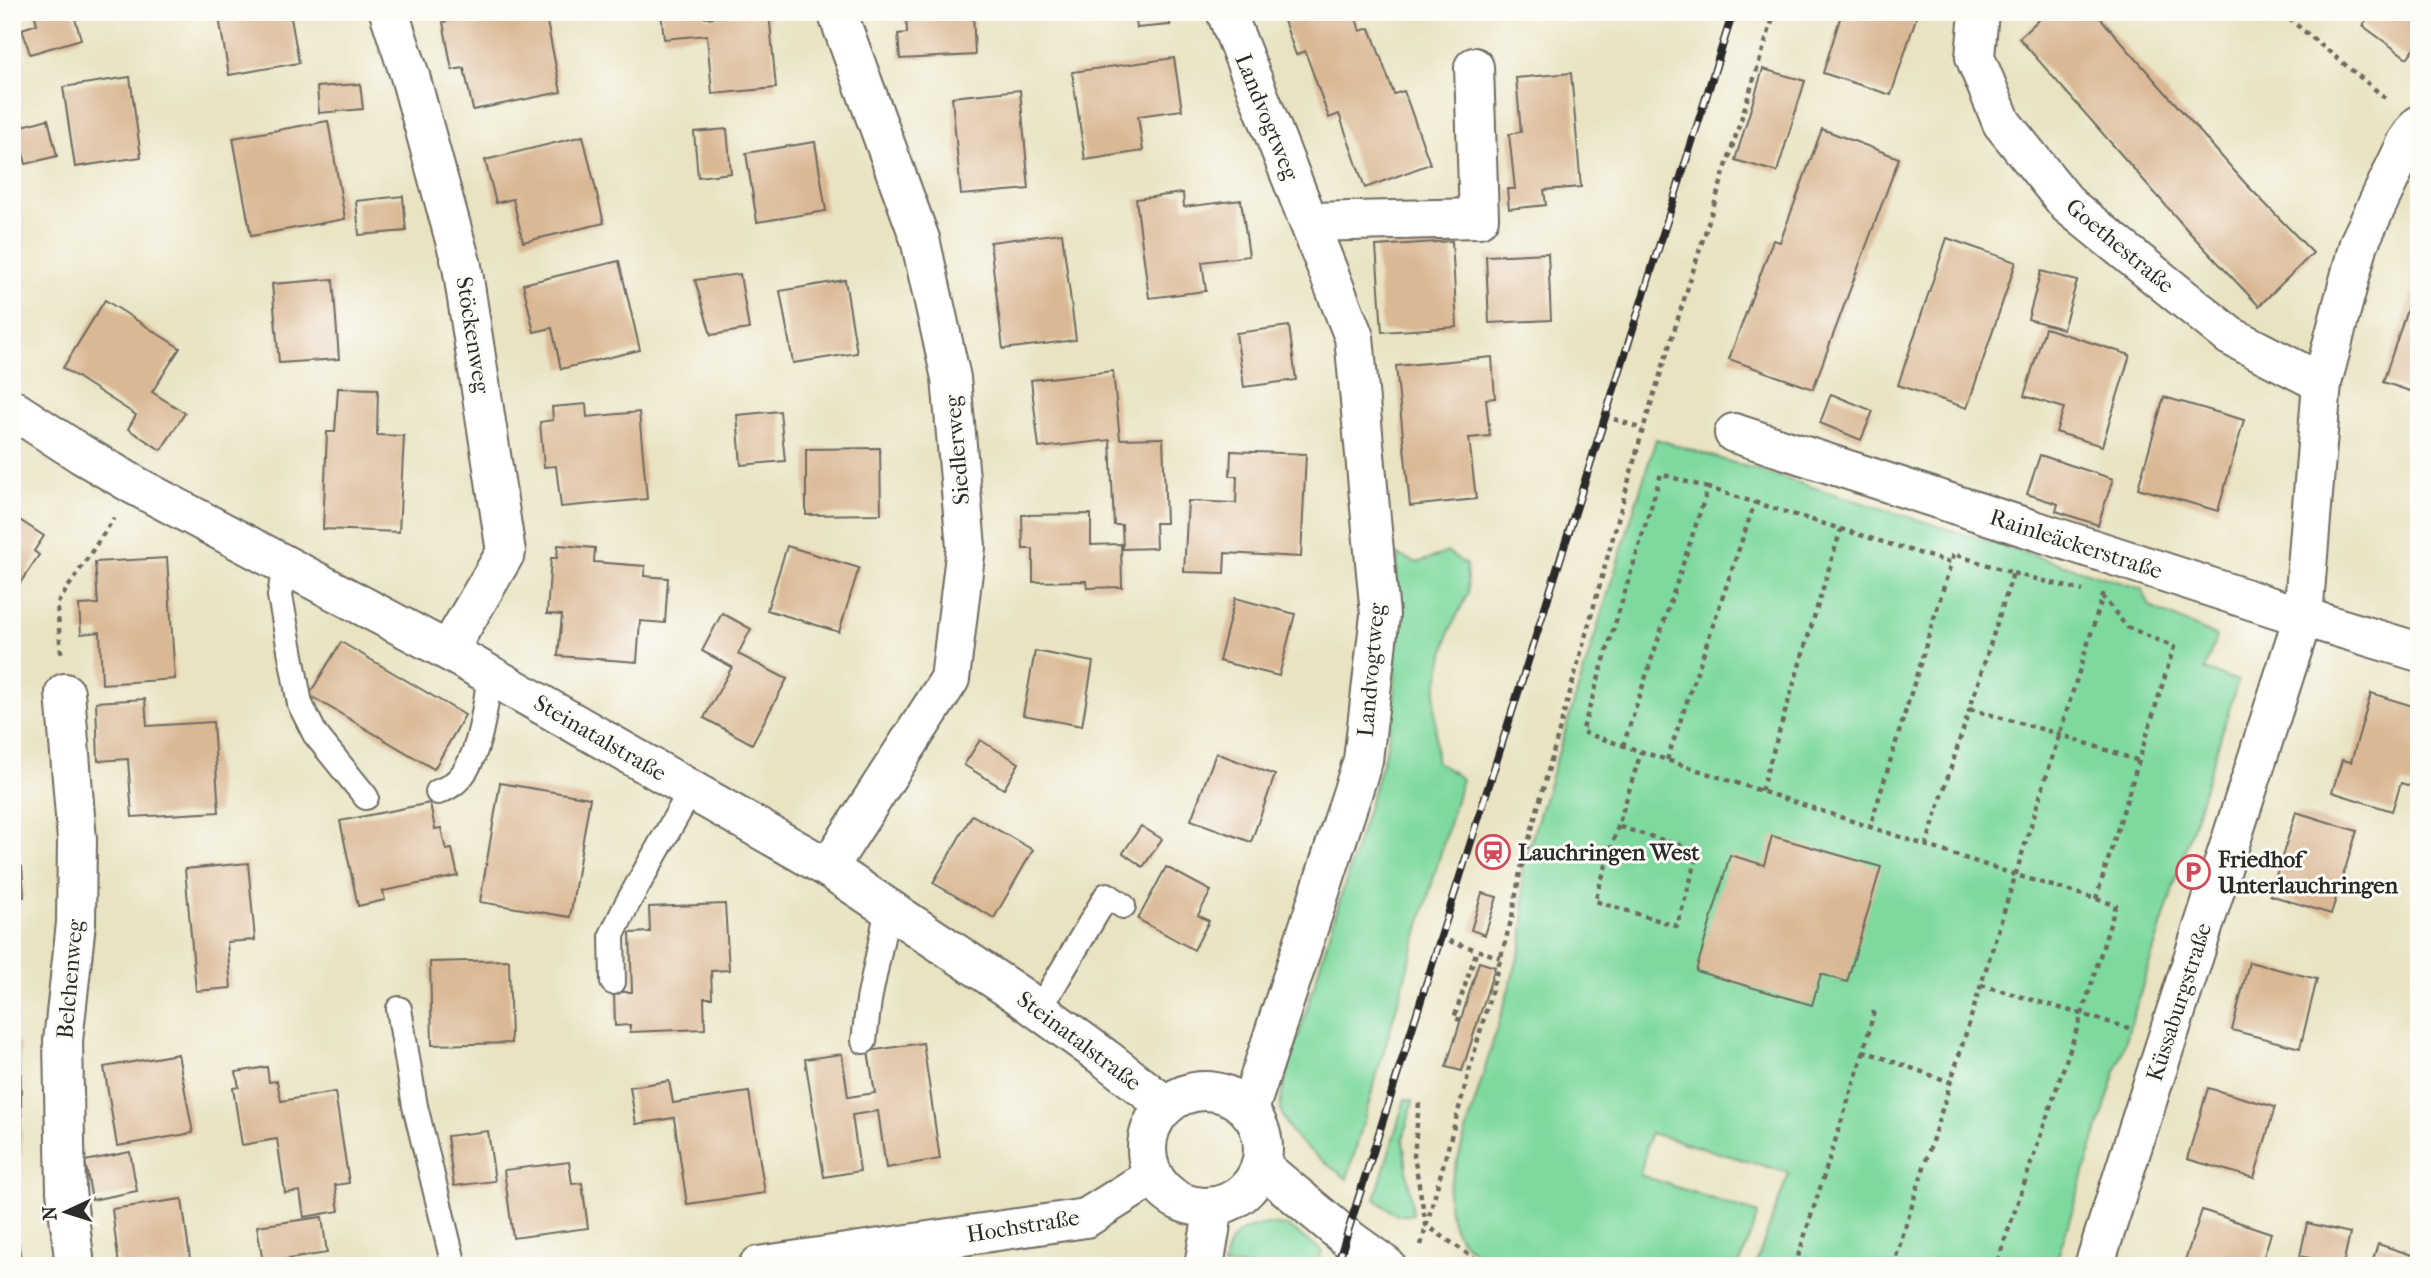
<svg xmlns="http://www.w3.org/2000/svg" width="2431" height="1278" viewBox="0 0 2431 1278" font-family="'IM FELL French Canon',serif">
<style>
.green{fill:#7ed99f;stroke:#548265;stroke-width:2}
.building{fill:#dab894}
.lines{fill:none;stroke-linecap:round;stroke-linejoin:round}
.lane-casing{stroke:#6e6b60;stroke-width:28}
.street-casing{stroke:#6e6b60;stroke-width:42}
.path{stroke:#6e6b60;stroke-width:4.5;stroke-dasharray:5 5;stroke-linecap:butt}
.lane{stroke:#fff;stroke-width:24}
.street{stroke:#fff;stroke-width:38}
.rail-casing{stroke:#2b2b2b;stroke-width:8}
.rail{stroke:#fdfcf7;stroke-width:5;stroke-dasharray:16;stroke-linecap:butt}
.labels{text-anchor:middle;dominant-baseline:central;stroke-width:6;stroke-linejoin:round;paint-order:stroke}
.street-label{font-size:23px;fill:#2b2b2b;stroke:#fdfcf7}
.poi-label{font-size:23px;font-weight:bold;fill:#2b2b2b;stroke:#fdfcf7;text-anchor:start}
</style>
<rect width="100%" height="100%" fill="#fdfcf7"/>
<filter id="ink" filterUnits="userSpaceOnUse"><feTurbulence type="fractalNoise" baseFrequency=".0143" numOctaves="2"/><feDisplacementMap in="SourceGraphic" scale="14" xChannelSelector="R" yChannelSelector="G"/><feConvolveMatrix kernelMatrix="1 2 1 2 8 2 1 2 1" color-interpolation-filters="sRGB"/></filter>
<filter id="wash" filterUnits="userSpaceOnUse"><feTurbulence type="fractalNoise" baseFrequency=".00686" numOctaves="4" result="noise"/><feDisplacementMap in="SourceGraphic" scale="28" xChannelSelector="R" yChannelSelector="G"/><feGaussianBlur stdDeviation="1.57" result="paint"/><feColorMatrix in="noise" values="0 0 0 0 0 0 0 0 0 0 0 0 0 0 0 0 0 1.4 0 .05"/><feComposite in="paint" operator="in"/></filter>
<g filter="url(#wash)">
<rect width="100%" height="100%" fill="#e9e3c2"/>
<g class="green">
<path d="M1656,439L2142,589L2150,607L2216,636L2205,670L2238,681L2055,1266H1755L1789,1173L1650,1133L1640,1175L1758,1214L1739,1266H1496C1458,1240 1451,1239 1448,1192L1522,945L1524,919L1522,870Z"/>
<path d="M1448,552L1466,565L1468,593L1449,632L1435,695L1436,761L1462,779L1347,1179C1325,1161 1287,1140 1281,1110C1279,1100 1284,1087 1286,1077L1387,746L1395,695L1397,555L1417,563Z"/>
<path d="M1405,1099L1413,1101L1403,1140L1413,1214C1397,1219 1387,1209 1375,1199Z"/>
<path d="M1266,1224L1287,1226L1322,1251L1318,1266H1224C1228,1236 1238,1229 1266,1224Z"/>
</g>
<g id="blocks">
<g class="building">
<polygon points="34,12 73,12 81,39 30,54 22,29 37,24"/>
<polygon points="218,12 290,12 299,63 229,75"/>
<polygon points="492,12 545,12 561,92 473,110 464,68 452,70 443,22"/>
<polygon points="661,12 704,12 705,18 769,12 776,88 712,94 707,35 664,39"/>
<polygon points="906,12 973,12 975,55 900,59 898,34 907,33"/>
<polygon points="1135,12 1169,12 1170,25 1137,28"/>
<polygon points="1281,12 1354,12 1360,31 1370,28 1394,94 1404,91 1430,164 1365,188 1339,114 1329,118 1305,51 1296,55"/>
<polygon points="1842,12 1918,12 1891,95 1823,73"/>
<polygon points="2047,12 2095,12 2245,183 2313,253 2259,306 2190,233 2019,38"/>
<polygon points="2366,12 2419,12 2419,42 2407,58 2363,26 2370,15"/>
<polygon points="1174,58 1182,110 1138,116 1143,151 1085,160 1072,72"/>
<polygon points="1763,69 1805,81 1777,172 1735,160"/>
<polygon points="1571,73 1581,187 1544,190 1546,205 1509,209 1507,189 1515,189 1509,134 1521,132 1516,78"/>
<polygon points="130,77 141,157 75,167 63,87"/>
<polygon points="360,84 363,109 319,113 317,87"/>
<polygon points="1020,90 1029,189 961,195 952,97"/>
<polygon points="48,119 57,156 26,164 16,128"/>
<polygon points="328,121 345,219 251,236 233,138"/>
<polygon points="727,129 731,173 698,177 694,132"/>
<polygon points="1822,129 1899,158 1813,389 1729,359 1773,240 1780,242"/>
<polygon points="583,136 604,223 523,242 513,199 496,203 485,160"/>
<polygon points="815,142 826,211 757,222 746,153"/>
<polygon points="1183,193 1184,207 1241,200 1249,256 1202,262 1206,291 1149,298 1136,199"/>
<polygon points="403,196 406,231 359,235 356,201"/>
<polygon points="1062,233 1076,340 1003,349 990,242"/>
<polygon points="1947,238 2016,262 1967,408 1898,385"/>
<polygon points="1452,241 1457,327 1382,332 1376,246"/>
<polygon points="1548,253 1551,320 1489,323 1486,256"/>
<polygon points="619,261 640,350 561,369 552,328 534,332 523,284"/>
<polygon points="2041,271 2077,281 2063,329 2028,319"/>
<polygon points="2419,273 2419,394 2383,382"/>
<polygon points="740,274 749,329 711,335 695,280"/>
<polygon points="333,279 339,359 279,363 272,284"/>
<polygon points="845,280 857,353 793,363 780,291"/>
<polygon points="105,300 180,348 152,392 185,413 161,450 128,429 136,415 63,368"/>
<polygon points="1289,326 1296,380 1244,387 1236,333"/>
<polygon points="2045,328 2130,355 2102,446 2056,432 2064,408 2024,396"/>
<polygon points="1492,357 1495,398 1486,399 1490,436 1469,438 1476,499 1410,506 1396,366"/>
<polygon points="1113,371 1120,439 1163,438 1166,523 1155,523 1156,548 1123,549 1122,525 1114,525 1110,440 1039,448 1031,380"/>
<polygon points="338,388 378,389 377,435 404,436 399,532 323,529 327,432 335,432"/>
<polygon points="1831,394 1873,411 1861,440 1820,423"/>
<polygon points="2164,397 2244,420 2218,511 2138,488"/>
<polygon points="586,404 587,417 639,412 647,499 561,507 556,466 544,467 540,422 553,420 552,407"/>
<polygon points="780,411 785,461 741,465 737,415"/>
<polygon points="880,448 881,514 806,515 806,449"/>
<polygon points="1231,451 1306,454 1301,557 1225,553 1224,573 1184,572 1188,501 1236,503 1237,476 1230,476"/>
<polygon points="2040,455 2113,479 2098,525 2056,511 2058,504 2027,494"/>
<polygon points="1091,514 1091,545 1121,544 1122,587 1087,588 1086,581 1033,582 1033,549 1023,549 1022,515"/>
<polygon points="12,515 44,536 34,551 39,555 12,595"/>
<polygon points="558,545 595,548 594,562 645,566 644,576 668,578 665,623 640,621 637,662 558,656 562,615 547,614 551,558 557,558"/>
<polygon points="787,546 859,568 839,632 767,610"/>
<polygon points="167,558 175,679 102,684 100,632 81,634 79,605 98,604 95,562"/>
<polygon points="1235,598 1295,614 1279,676 1219,661"/>
<polygon points="722,613 751,629 738,654 787,679 752,744 704,718 732,667 702,651"/>
<polygon points="341,642 465,715 434,769 309,695"/>
<polygon points="1035,651 1093,662 1082,726 1023,715"/>
<polygon points="2371,693 2419,708 2419,783 2417,788 2401,783 2392,811 2332,792 2342,760 2351,762"/>
<polygon points="145,699 147,726 213,722 219,812 132,817 128,759 98,761 96,702"/>
<polygon points="980,740 1019,763 1004,789 964,765"/>
<polygon points="1216,753 1275,775 1251,842 1191,820"/>
<polygon points="500,783 590,798 570,917 480,902"/>
<polygon points="430,803 435,829 441,828 446,850 452,849 458,876 383,891 385,900 358,906 340,821"/>
<polygon points="2296,812 2357,831 2331,914 2270,895"/>
<polygon points="972,815 1033,850 994,918 933,883"/>
<polygon points="1141,826 1162,839 1143,867 1123,853"/>
<polygon points="1772,836 1881,867 1847,982 1821,974 1812,1005 1696,971 1730,855 1764,865"/>
<polygon points="248,863 255,940 227,942 231,988 196,991 185,869"/>
<polygon points="12,867 22,867 24,897 12,897"/>
<polygon points="1166,867 1211,891 1198,915 1209,921 1194,950 1138,919"/>
<polygon points="1482,893 1497,897 1485,935 1471,930"/>
<polygon points="725,904 729,970 711,971 712,998 704,998 705,1029 630,1032 630,1025 615,1026 614,992 632,992 630,933 650,932 649,907"/>
<polygon points="509,960 511,1043 432,1045 430,962"/>
<polygon points="1479,962 1495,967 1462,1071 1446,1067"/>
<polygon points="2249,962 2317,979 2300,1048 2232,1030"/>
<polygon points="12,1043 20,1043 22,1155 12,1155"/>
<polygon points="923,1043 940,1159 886,1168 878,1111 852,1115 860,1171 824,1177 805,1059 842,1054 848,1097 875,1093 868,1051"/>
<polygon points="178,1054 193,1133 117,1146 104,1067"/>
<polygon points="267,1067 269,1082 277,1081 281,1101 335,1092 349,1183 335,1185 339,1211 304,1217 300,1191 285,1193 277,1139 242,1145 233,1088 239,1087 236,1072"/>
<polygon points="669,1081 673,1103 749,1092 765,1193 687,1204 674,1118 636,1124 630,1087"/>
<polygon points="2208,1088 2275,1107 2254,1178 2187,1159"/>
<polygon points="488,1131 495,1181 454,1186 447,1136"/>
<polygon points="130,1152 137,1191 92,1200 85,1161"/>
<polygon points="569,1162 572,1184 582,1183 588,1228 513,1238 504,1170"/>
<polygon points="182,1199 191,1266 119,1266 112,1209"/>
<polygon points="2202,1210 2271,1233 2261,1266 2183,1266"/>
<polygon points="322,1217 327,1253 263,1263 257,1226"/>
<polygon points="2307,1223 2350,1233 2343,1265 2300,1256"/>
<polygon points="16,1230 22,1266 12,1266 12,1231"/>
<polygon points="2378,1244 2418,1257 2415,1266 2371,1266"/>
</g>
</g>
</g>
<g filter="url(#ink)">
<use href="#blocks" fill-opacity="0" stroke="#6e6b60" stroke-width="2"/>
<g class="lines">
<g class="lane-casing">
<g id="lane">
<polyline points="285,565 280,596 300,704 315,734 366,797"/>
<path d="M438,792C443,790 449,787 453,784C480,765 485,706 490,675"/>
<polyline points="613,982 612,935 627,904 691,790"/>
<polyline points="399,1009 415,1106 454,1266"/>
<polyline points="1039,1010 1107,895 1123,906"/>
<polyline points="864,1041 869,1000 888,908"/>
</g>
</g>
<g class="street-casing">
<g id="street">
<polyline points="389,12 410,76 462,266 506,552 448,651"/>
<polyline points="1226,12 1354,337 1380,615 1363,760 1249,1110"/>
<polyline points="1979,12 1975,57 2002,123 2069,206 2230,336 2322,383"/>
<polyline points="1309,222 1479,218 1474,67"/>
<polyline points="12,409 81,454 136,486 448,651 828,868 1017,994 1105,1058 1165,1105"/>
<polyline points="1734,433 2303,617 2419,652"/>
<polyline points="65,693 77,840 76,923 63,1041 66,1191 75,1266"/>
<polyline points="828,868 950,679 966,547 951,378 920,239 837,12"/>
<circle cx="1205" cy="1149" r="58"/>
<polyline points="1261,1166 1346,1237 1386,1266"/>
<polyline points="758,1266 1086,1218 1153,1176"/>
<polyline points="1204,1266 1214,1207"/>
<polyline points="2094,1266 2303,617 2322,383 2359,243 2407,142 2419,125"/>
</g>
</g>
<g class="path">
<polyline points="2281,12 2388,100"/>
<polyline points="1614,419 1643,429"/>
<polyline points="1708,488 1661,474 1582,732 2016,875 2116,905 2082,1014 1996,1266"/>
<polyline points="2013,573 2083,591"/>
<polyline points="61,653 57,604 114,518"/>
<polyline points="1970,709 2059,734 2139,761"/>
<polyline points="1623,746 1708,488 1951,563 1870,827"/>
<polyline points="1667,760 1755,502"/>
<polyline points="1761,791 1841,529"/>
<polyline points="1620,827 1699,851 1677,926 1595,901 1641,752"/>
<polyline points="1926,846 2013,573 1953,554 1951,563"/>
<polyline points="2096,899 2174,647 2127,627 2102,596"/>
<polyline points="1449,941 1477,950"/>
<polyline points="1981,985 2129,1028"/>
<polyline points="1874,1011 1864,1051 1950,1082"/>
<polyline points="1461,1020 1454,1018 1477,950 1501,958"/>
<polyline points="1419,1103 1414,1156 1426,1225 1485,1266"/>
<polyline points="1421,1245 1512,917 1520,872 1643,429 1775,12"/>
<polyline points="1795,1266 1864,1051"/>
<polyline points="1893,1266 2104,592"/>
</g>
<use href="#lane" class="lane"/>
<use href="#street" class="street"/>
<g class="rail-casing">
<polyline id="rail" points="1337,1266 1733,12"/>
</g>
<use href="#rail" class="rail"/>
</g>
</g>
<defs>
<g id="station-ring" transform="scale(1.75)"><circle r="9.5" fill="#fdfcf7" stroke="#d1495b" stroke-width="1.5"/><path d="M-3-6H3Q5-6 5-4V2Q5 4 3 4L4.5 6H3L1.5 4h-3L-3 6H-4.5L-3 4Q-5 4-5 2V-4Q-5-6-3-6ZM-3.5-4v3h7v-3ZM-3.5 1v1.5H-2V1ZM2 1v1.5H3.5V1Z" fill="#d1495b"/></g>
<g id="parking-ring" transform="scale(1.75)"><circle r="9.5" fill="#fdfcf7" stroke="#d1495b" stroke-width="1.5"/><path d="M-3.5-5.5H1a3.5 3.5 0 0 1 0 7H-1V5.5H-3.5ZM-1-3.4V-.6H.8a1.4 1.4 0 0 0 0-2.8Z" fill="#d1495b"/></g>
</defs>
<g fill-rule="evenodd">
<use href="#station-ring" x="1493" y="852"/>
<use href="#parking-ring" x="2193" y="872"/>
</g>
<g class="labels">
<g class="street-label">
<text transform="translate(1267 117) rotate(68)">Landvogtweg</text>
<text transform="translate(2120 246) rotate(40)">Goethestraße</text>
<text transform="translate(473 335) rotate(81)">Stöckenweg</text>
<text transform="translate(957 450) rotate(-95)">Siedlerweg</text>
<text transform="translate(2076 544) rotate(18)">Rainleäckerstraße</text>
<text transform="translate(1371 670) rotate(-85)">Landvogtweg</text>
<text transform="translate(600 738) rotate(30)">Steinatalstraße</text>
<text transform="translate(70 979) rotate(-85)">Belchenweg</text>
<text transform="translate(2179 1002) rotate(-72)">Küssaburgstraße</text>
<text transform="translate(1079 1041) rotate(37)">Steinatalstraße</text>
<text transform="translate(1023 1226) rotate(-9)">Hochstraße</text>
</g>
<g class="poi-label">
<text x="1518" y="852">Lauchringen West</text>
<text x="2218" y="859">Friedhof<tspan x="2218" dy="26">Unterlauchringen</tspan></text>
</g>
</g>
<rect width="2431" height="1278" fill="none" stroke="#fdfcf7" stroke-width="42"/>
<g transform="translate(66 1212) rotate(266)" stroke="#fdfcf7" stroke-width="5" paint-order="stroke">
<path d="M0-5L12 26L0 18L-12 26Z" fill="#2b2b2b"/>
<text y="-10" font-size="19" font-weight="bold" text-anchor="middle" fill="#2b2b2b">N</text>
</g>
</svg>
